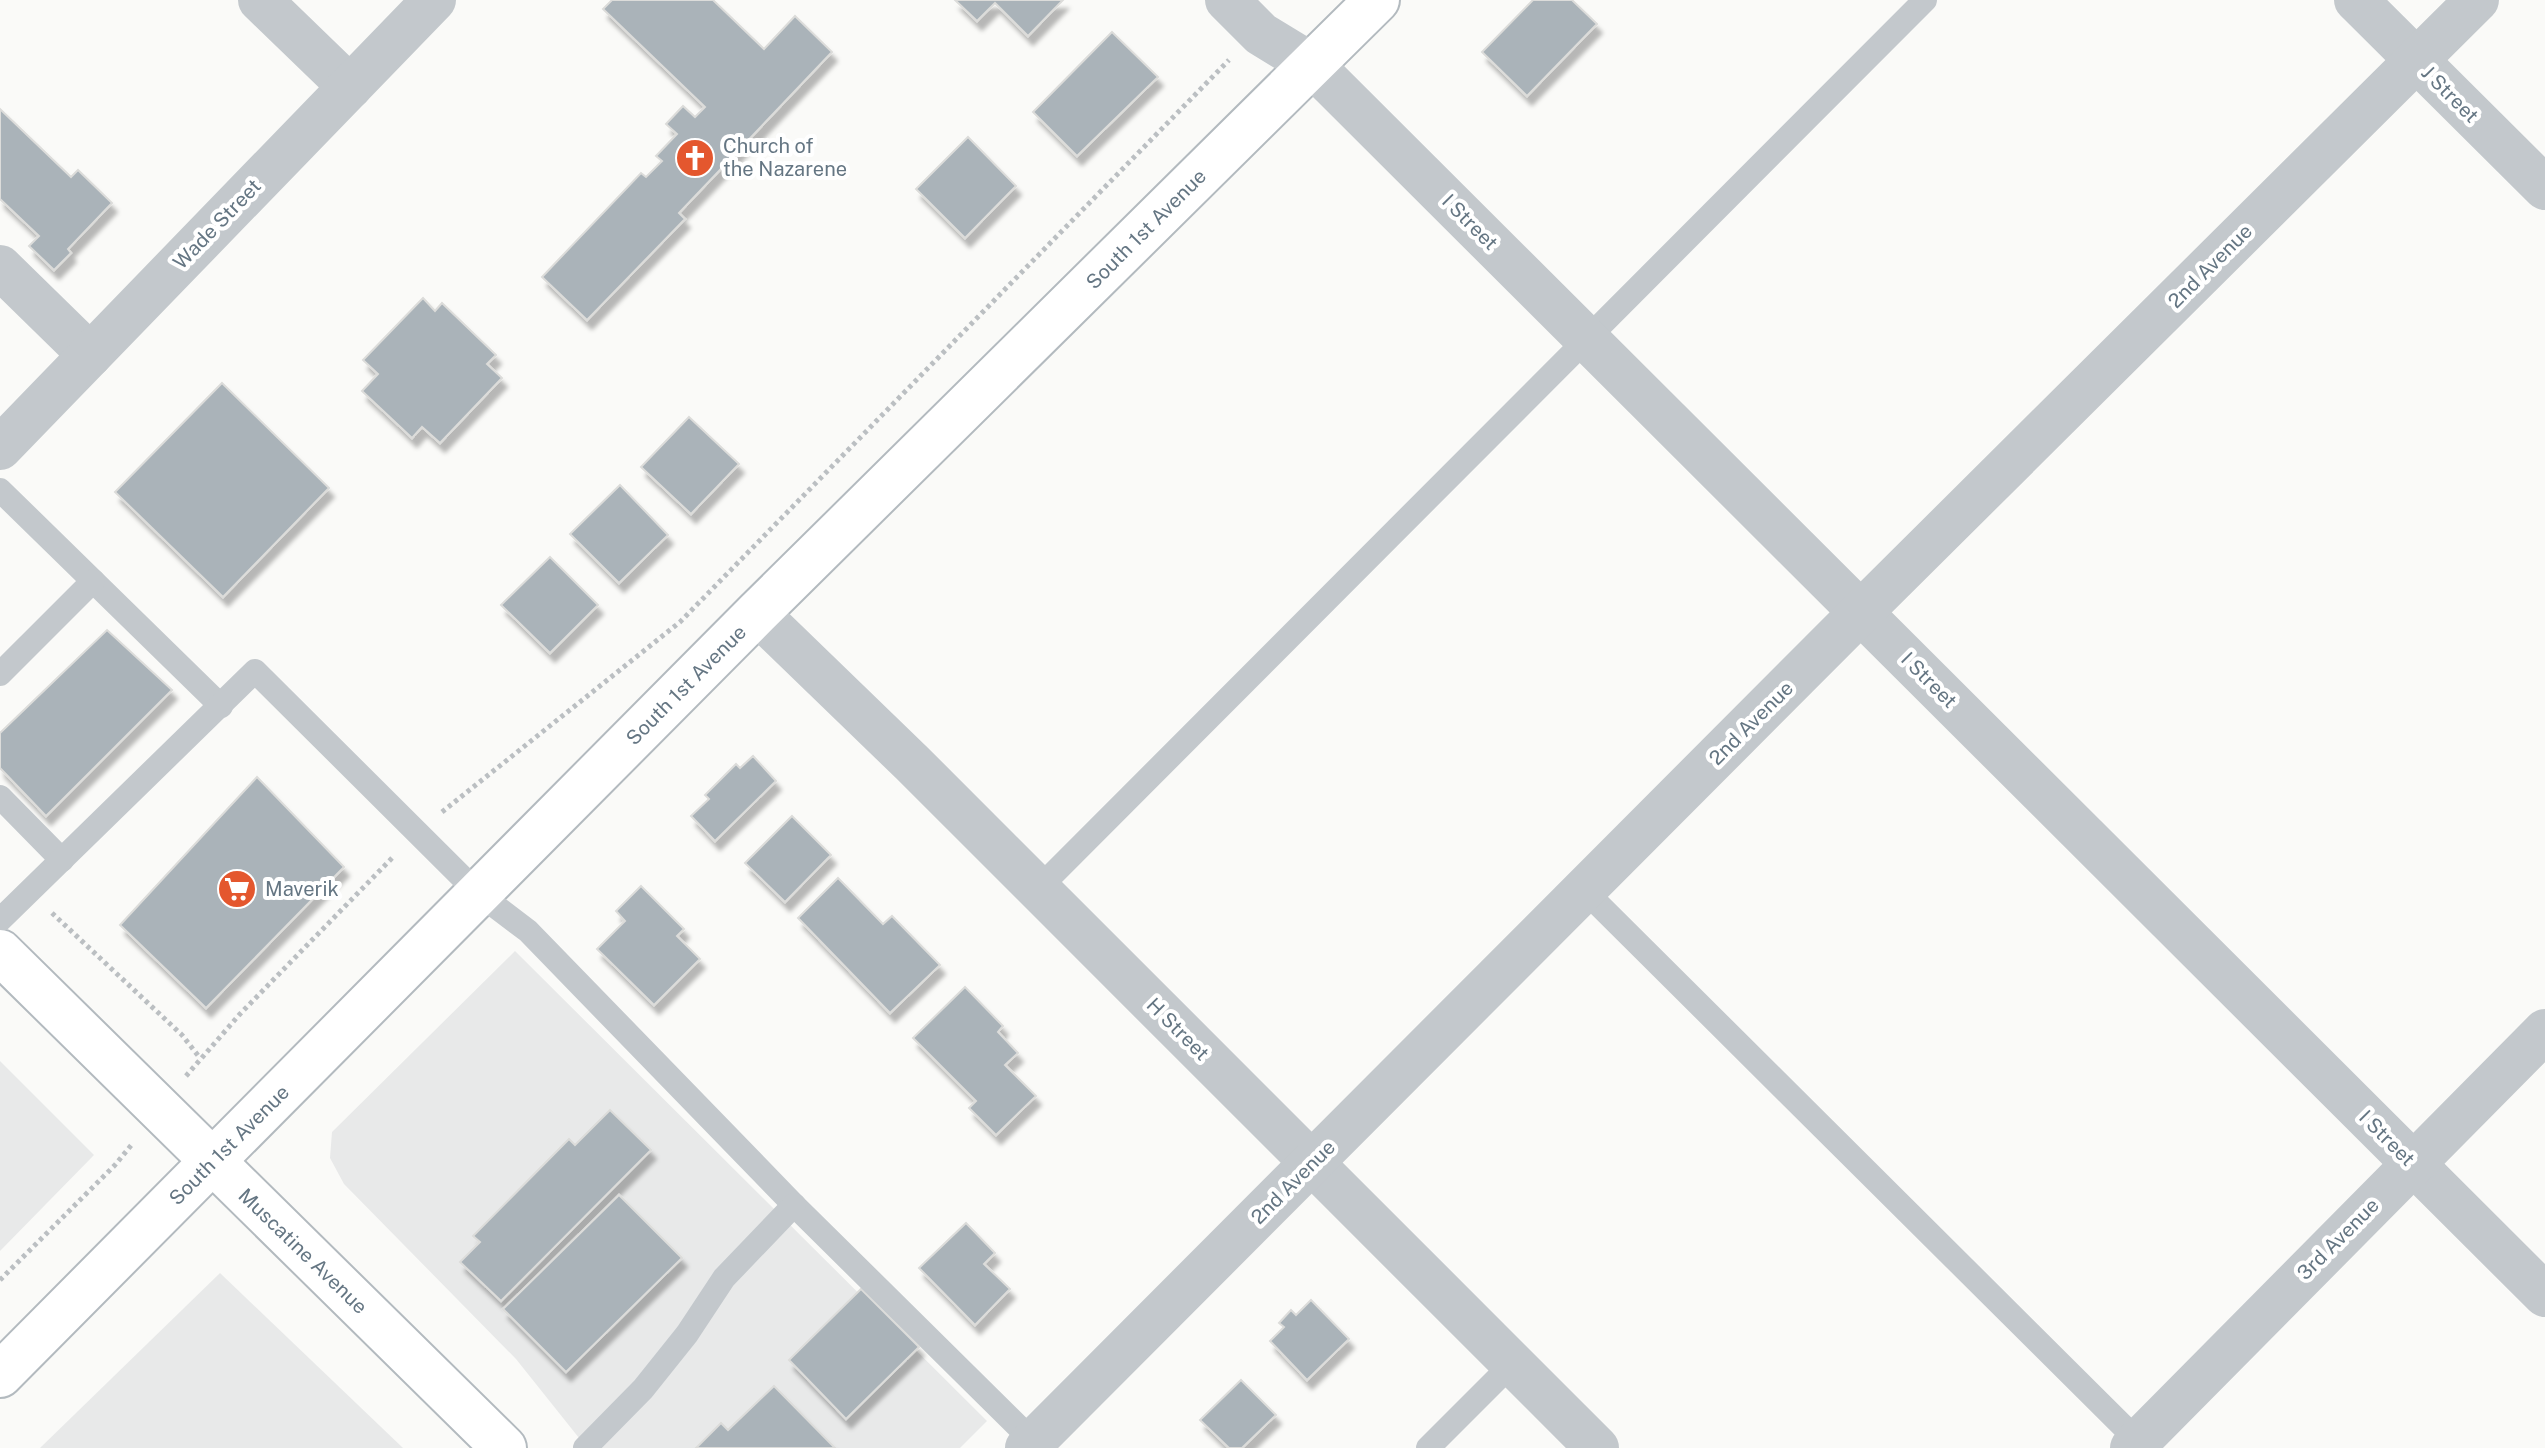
<svg xmlns="http://www.w3.org/2000/svg" width="2545" height="1448" viewBox="0 0 2545 1448" font-family="'Public Sans',sans-serif">
<style>
.built{fill:#e8e9e9}
.building{fill:#aab3b9;stroke:#dcdcda;stroke-width:2;filter:url(#shadow)}
.lines{fill:none;stroke-linecap:round;stroke-linejoin:round}
.secondary-casing{stroke:#b3babf;stroke-width:48}
.path{stroke:#bbbfc2;stroke-width:5;stroke-dasharray:4 4;stroke-linecap:butt}
.service{stroke:#c3c8cc;stroke-width:24}
.minor{stroke:#c3c8cc;stroke-width:44}
.secondary{stroke:#fff;stroke-width:44}
.labels{text-anchor:middle;dominant-baseline:central;stroke-width:8;stroke-linejoin:round;paint-order:stroke}
.street-label{font-size:20px;fill:#657683;stroke:#fff}
.poi-label{font-size:20px;fill:#657683;stroke:#fff;text-anchor:start}
</style>
<defs>
<filter id="shadow"><feDropShadow dx="5" dy="9" stdDeviation="2" flood-color="#0004"/></filter>
</defs>
<rect width="100%" height="100%" fill="#fafaf8"/>
<g class="built">
<polygon points="515,951 987,1421 960,1448 587,1448 516,1359 344,1184 330,1158 332,1132"/>
<polygon points="0,1061 94,1155 0,1251"/>
<polygon points="220,1273 403,1448 40,1448"/>
</g>
<g class="building">
<polygon points="612,0 713,0 764,49 795,16 832,52 679,213 685,219 587,320 542,277 641,173 646,177 662,161 656,156 677,134 666,124 683,106 695,117 705,107 603,9"/>
<polygon points="955,0 1063,0 1028,36 995,3 977,21"/>
<polygon points="1533,0 1572,0 1597,24 1527,96 1482,52"/>
<polygon points="1112,32 1158,77 1077,156 1033,112"/>
<polygon points="0,109 71,177 78,170 112,203 68,249 71,253 54,270 29,246 39,236 0,199"/>
<polygon points="968,137 1016,186 965,238 916,189"/>
<polygon points="423,298 435,311 442,303 496,355 487,364 502,378 440,443 422,427 412,438 362,391 378,374 363,360"/>
<polygon points="222,383 329,488 223,597 115,492"/>
<polygon points="689,417 739,464 691,514 641,467"/>
<polygon points="620,485 668,535 619,583 570,534"/>
<polygon points="550,557 598,605 550,653 501,605"/>
<polygon points="107,630 172,690 46,816 0,768 0,733"/>
<polygon points="753,756 776,781 715,841 691,816 709,799 705,795 736,764 740,768"/>
<polygon points="257,777 344,867 206,1008 120,925"/>
<polygon points="792,816 831,855 785,902 745,863"/>
<polygon points="838,878 883,924 892,916 940,965 890,1013 798,918"/>
<polygon points="641,886 684,929 677,936 700,959 654,1005 597,949 625,921 616,911"/>
<polygon points="965,987 1003,1026 998,1032 1018,1053 1005,1065 1036,1096 996,1135 969,1108 976,1101 913,1038"/>
<polygon points="610,1110 651,1150 501,1301 460,1262 480,1242 473,1236 569,1139 575,1145"/>
<polygon points="619,1195 682,1258 566,1372 503,1309"/>
<polygon points="966,1223 995,1253 984,1264 1010,1289 975,1325 919,1268"/>
<polygon points="861,1289 919,1347 846,1419 789,1360"/>
<polygon points="1311,1300 1349,1339 1307,1380 1270,1341 1284,1327 1279,1323 1291,1310 1296,1315"/>
<polygon points="1241,1380 1276,1415 1242,1448 1229,1448 1200,1420"/>
<polygon points="774,1386 835,1448 696,1448 721,1423 728,1430"/>
</g>
<g class="lines">
<g class="secondary-casing">
<g id="secondary">
<polyline points="0,952 504,1448"/>
<polyline points="0,1375 757,613 1377,0"/>
</g>
</g>
<g class="path">
<polyline points="442,812 680,622 1229,60"/>
<polyline points="52,913 182,1035 200,1058"/>
<polyline points="186,1076 240,1014 394,856"/>
<polyline points="0,1280 115,1165 133,1143"/>
</g>
<g class="service">
<polyline points="0,490 221,706"/>
<polyline points="0,674 93,581"/>
<polyline points="0,797 62,860"/>
<polyline points="1038,889 1925,0"/>
<polyline points="1584,890 2145,1448"/>
<polyline points="0,920 255,671 479,894 528,931 794,1205 1040,1448"/>
<polyline points="585,1448 643,1389 687,1334 724,1278 794,1205"/>
<polyline points="1428,1448 1512,1364"/>
</g>
<g class="minor">
<polyline points="260,0 350,87"/>
<polyline points="1227,0 1261,34 1312,65 2545,1295"/>
<polyline points="2356,0 2545,188"/>
<polyline points="0,267 90,355"/>
<polyline points="0,448 434,0"/>
<polyline points="757,613 912,763 1597,1448"/>
<polyline points="1027,1448 1861,612 2477,0"/>
<polyline points="2132,1448 2545,1031"/>
</g>
<use href="#secondary" class="secondary"/>
</g>
<defs>
<g id="church-disc" transform="scale(2)"><circle r="9.5" fill="#e4572e" stroke="#fff"/><path d="M-1.2-6h2.4v3.5h3.3v2.4h-3.3V6h-2.4V-.1h-3.3v-2.4h3.3Z" fill="#fff"/></g>
<g id="supermarket-disc" transform="scale(2)"><circle r="9.5" fill="#e4572e" stroke="#fff"/><path d="M-6-5.5h2.5l.6 2H6L4.5 2H-2.5L-4.4-4H-6ZM-1.5 3.2a1.3 1.3 0 1 0 .1 0ZM3 3.2a1.3 1.3 0 1 0 .1 0Z" fill="#fff"/></g>
</defs>
<g fill-rule="evenodd">
<use href="#church-disc" x="695" y="158"/>
<use href="#supermarket-disc" x="237" y="889"/>
</g>
<g class="labels">
<g class="street-label">
<text transform="translate(2450 94) rotate(45)">J Street</text>
<text transform="translate(1470 222) rotate(45)">I Street</text>
<text transform="translate(217 224) rotate(-46)">Wade Street</text>
<text transform="translate(1146 229) rotate(-45)">South 1st Avenue</text>
<text transform="translate(2210 266) rotate(-45)">2nd Avenue</text>
<text transform="translate(1929 680) rotate(45)">I Street</text>
<text transform="translate(686 685) rotate(-45)">South 1st Avenue</text>
<text transform="translate(1751 723) rotate(-45)">2nd Avenue</text>
<text transform="translate(1178 1029) rotate(45)">H Street</text>
<text transform="translate(2387 1138) rotate(45)">I Street</text>
<text transform="translate(229 1145) rotate(-45)">South 1st Avenue</text>
<text transform="translate(1293 1182) rotate(-45)">2nd Avenue</text>
<text transform="translate(2338 1239) rotate(-45)">3rd Avenue</text>
<text transform="translate(303 1251) rotate(44)">Muscatine Avenue</text>
</g>
<g class="poi-label">
<text x="723" y="146">Church of<tspan x="723" dy="23">the Nazarene</tspan></text>
<text x="265" y="889">Maverik</text>
</g>
</g>
</svg>
